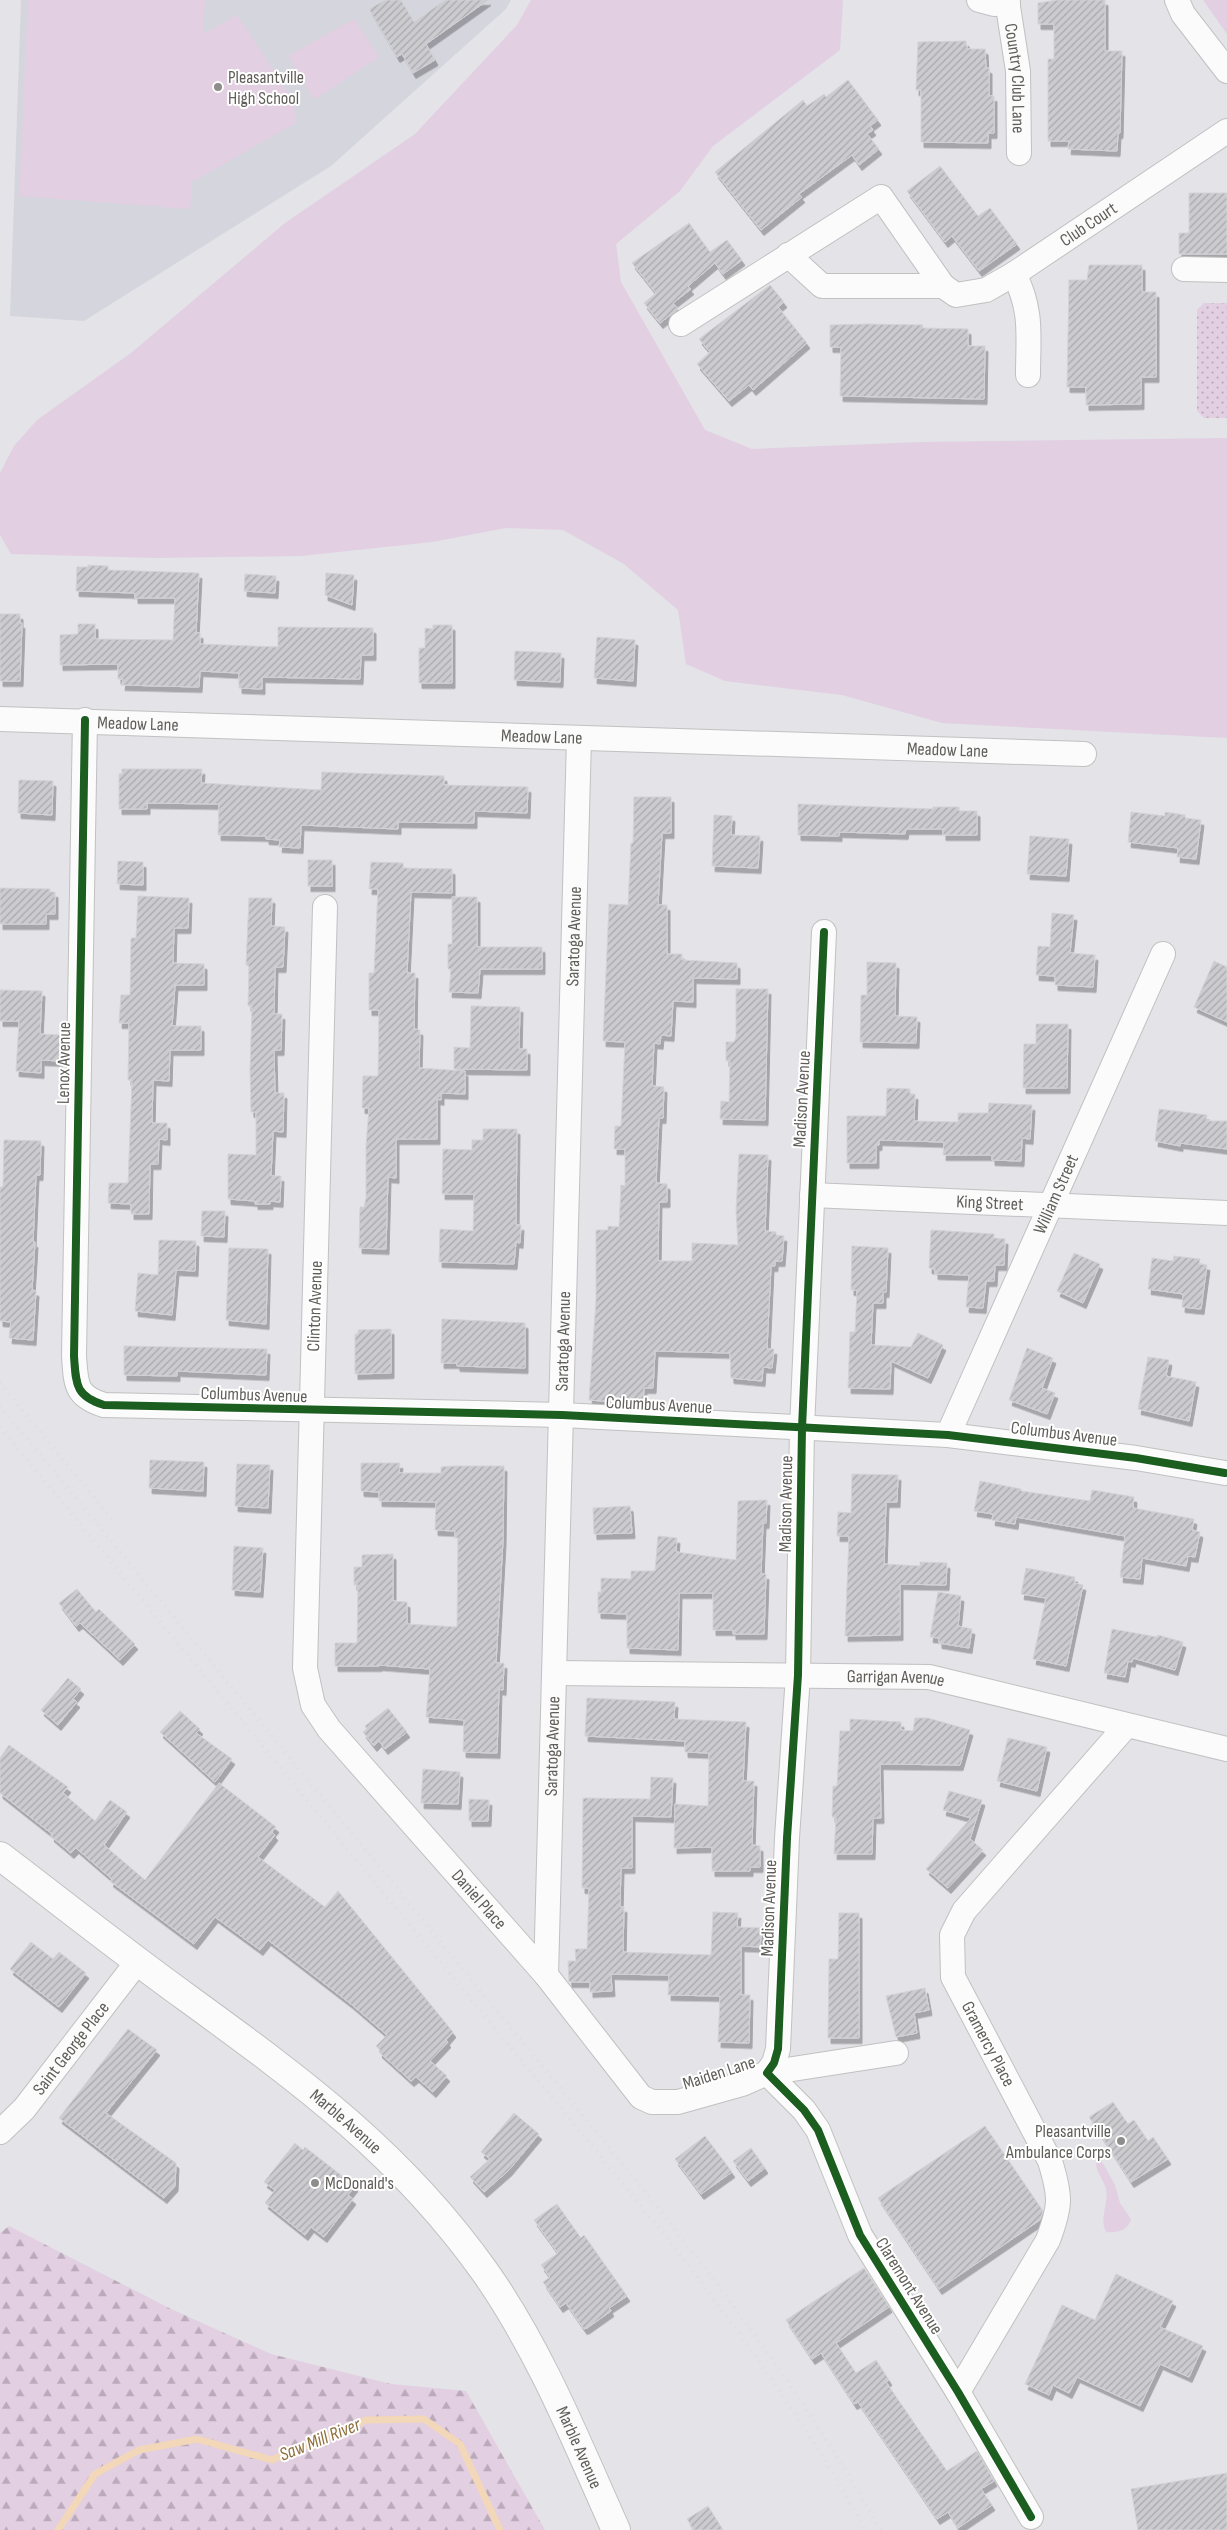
<svg xmlns="http://www.w3.org/2000/svg" width="1227" height="2530" viewBox="0 0 1227 2530" font-family="'Sofia Sans Condensed',sans-serif">
<style>
.education{fill:#d5d5dd}
.grass{fill:#e2cfe2}
.forest{fill:url(#forest-firs)}
.park{fill:url(#park-dots)}
.lines{fill:none;stroke-linecap:round;stroke-linejoin:round}
.stream{stroke:#f2d7b8;stroke-width:7}
.building{fill:url(#building-hatch);stroke:#d2d2d8;filter:url(#shadow)}
.minor-casing{stroke:#c1c1c1;stroke-width:26}
.tertiary-casing{stroke:#c1c1c1;stroke-width:30}
.minor{stroke:#fbfbfc;stroke-width:24}
.tertiary{stroke:#fbfbfc;stroke-width:28}
.rail{stroke:#dfdfdf;stroke-width:4;stroke-dasharray:1 6;stroke-linecap:butt}
.cycleway-casing{stroke:#fff;stroke-width:11}
.cycleway{stroke:#1b5e20;stroke-width:8}
.poi-dot{fill:#8e8d8b;stroke:#fff;stroke-width:2}
.labels{text-anchor:middle;dominant-baseline:central;stroke-width:4;stroke-linejoin:round;paint-order:stroke}
.poi-label{font-size:18px;fill:#605e59;stroke:#fff;text-anchor:start}
.street-label{font-size:18px;fill:#605e59;stroke:#fff}
.water-label{font-size:19px;font-style:italic;fill:#8f703a;stroke:#fff}
</style>
<defs>
<pattern id="forest-firs" width="22" height="20" patternUnits="userSpaceOnUse" patternTransform="scale(1.25)"><rect width="22" height="20" fill="#e2cfe2"/><path d="M5 1l3.5 6h-7zM16 11l3.5 6h-7z" fill="#bbabba"/></pattern>
<pattern id="park-dots" width="8" height="8" patternUnits="userSpaceOnUse" patternTransform="scale(1.25)"><rect width="8" height="8" fill="#e2cfe2"/><path d="M2 2h.1M6 6h.1" fill="none" stroke="#bbabba" stroke-width="1.8" stroke-linecap="round"/></pattern>
<pattern id="building-hatch" width="6" height="6" patternUnits="userSpaceOnUse" patternTransform="scale(1.25)"><rect width="6" height="6" fill="#cccbcf"/><path d="M-1 1l2-2M0 6l6-6M5 7l2-2" fill="none" stroke="#a9a8ab"/></pattern>
<filter id="shadow"><feDropShadow dx="3" dy="5.5" stdDeviation="0" flood-color="#0004"/></filter>
</defs>
<rect width="100%" height="100%" fill="#e3e3e8"/>
<polygon class="education" points="21,0 511,0 506,9 331,166 84,321 10,316"/>
<g class="grass">
<polygon points="28,0 205,0 203,34 237,15 294,102 296,123 192,182 190,209 19,196"/>
<polygon points="531,0 843,0 840,50 713,146 680,191 616,244 621,282 705,430 752,449 921,442 1227,438 1227,738 942,723 842,695 725,681 686,664 678,610 624,564 563,530 506,528 432,542 301,556 156,558 11,554 0,535 0,473 14,446 37,420 131,353 285,223 415,134 517,25"/>
<polygon points="1203,0 1227,0 1227,34"/>
<polygon points="354,19 379,57 314,100 288,56"/>
<path d="M1101,2160L1115,2185L1120,2203L1131,2219C1128,2231 1117,2233 1106,2232C1099,2218 1109,2204 1106,2189C1104,2180 1096,2172 1096,2163Z"/>
</g>
<polygon class="forest" points="9,2226 171,2309 271,2354 391,2384 466,2391 545,2530 0,2530 0,2233"/>
<polygon class="park" points="1204,303 1227,303 1227,418 1204,418 1197,411 1197,310"/>
<g class="lines">
<polyline class="stream" points="58,2530 95,2474 139,2450 197,2439 272,2460 366,2420 424,2419 460,2444 500,2530"/>
</g>
<g class="building">
<polygon points="385,0 401,0 414,22 445,0 488,0 426,44 435,60 413,73 402,54 397,57 369,9"/>
<polygon points="1057,0 1105,0 1105,51 1122,51 1120,133 1118,133 1117,151 1068,149 1069,141 1048,141 1048,59 1054,59 1054,24 1038,24 1038,3"/>
<polygon points="966,41 967,49 985,49 986,68 989,68 989,96 994,96 994,133 988,133 988,143 921,142 921,90 916,90 918,42"/>
<polygon points="848,80 878,120 870,126 873,130 867,134 879,149 859,165 852,155 799,194 802,197 761,230 715,172 803,100 807,106 824,94 826,97"/>
<polygon points="940,166 978,216 990,208 1017,244 979,271 952,236 945,242 907,191"/>
<polygon points="1189,193 1227,193 1227,254 1179,254 1179,233 1189,233"/>
<polygon points="689,223 710,252 727,240 742,260 723,274 715,263 688,286 691,289 673,303 678,309 660,323 644,303 656,293 632,263"/>
<polygon points="1089,265 1142,265 1142,292 1156,292 1156,377 1141,377 1141,404 1086,405 1086,387 1067,387 1069,280 1087,280"/>
<polygon points="770,285 784,302 778,307 807,343 753,390 749,385 729,401 697,364 710,352 699,339"/>
<polygon points="867,324 923,325 922,328 968,329 968,346 985,346 984,399 840,396 841,347 830,347 830,325"/>
<polygon points="88,565 108,566 108,570 199,573 196,633 200,633 200,644 278,647 278,627 373,628 373,655 361,655 360,679 262,677 262,689 239,688 239,673 200,671 199,687 122,685 123,679 118,679 118,664 60,665 60,635 78,634 78,624 95,624 95,639 173,640 175,598 135,598 135,593 76,591 77,567 88,567"/>
<polygon points="326,573 354,575 352,605 325,595"/>
<polygon points="245,574 276,576 275,593 244,591"/>
<polygon points="0,614 20,614 20,623 22,623 20,681 0,681"/>
<polygon points="433,625 452,625 452,683 419,683 419,648 425,648 425,628 433,629"/>
<polygon points="597,637 635,640 633,681 594,678"/>
<polygon points="515,651 561,653 560,682 514,680"/>
<polygon points="122,769 202,769 201,783 321,790 322,772 444,776 444,785 528,787 527,813 474,811 474,823 398,822 398,829 301,825 300,848 279,847 280,840 266,839 266,836 218,835 219,804 147,803 147,809 119,809 119,774 122,774"/>
<polygon points="19,780 53,781 52,815 18,813"/>
<polygon points="634,797 671,797 671,833 662,833 658,905 667,905 667,954 682,954 682,960 737,963 737,979 693,978 693,1002 673,1001 671,1036 661,1035 660,1044 654,1043 652,1086 664,1087 663,1118 659,1118 656,1183 667,1184 667,1202 659,1202 658,1261 692,1261 692,1243 738,1245 736,1211 739,1154 768,1155 765,1231 776,1232 776,1235 784,1236 782,1261 775,1261 775,1266 771,1266 767,1349 774,1349 772,1368 763,1367 762,1381 731,1378 730,1353 655,1351 653,1388 644,1388 643,1404 589,1400 596,1300 596,1230 608,1230 608,1226 619,1227 621,1185 625,1186 625,1149 614,1149 615,1126 621,1126 625,1042 603,1041 609,904 628,905 631,843 633,843"/>
<polygon points="798,804 933,809 933,807 959,807 959,811 977,811 977,835 943,835 943,829 906,829 905,834 839,832 839,836 798,835"/>
<polygon points="1131,812 1165,816 1165,812 1185,815 1185,818 1201,820 1196,859 1177,857 1178,848 1128,842"/>
<polygon points="714,815 732,816 731,835 760,836 758,868 712,866"/>
<polygon points="1030,836 1069,839 1066,876 1027,874"/>
<rect x="308" y="860" width="24" height="26"/>
<polygon points="118,861 143,862 143,885 117,884"/>
<polygon points="371,862 403,863 403,868 452,869 452,893 411,892 407,973 415,973 414,1029 420,1030 419,1068 465,1071 465,1094 441,1093 441,1100 437,1099 437,1139 396,1139 396,1178 388,1177 386,1249 359,1248 360,1207 364,1207 366,1198 366,1145 369,1108 362,1108 363,1076 378,1076 379,1010 369,1010 369,973 374,973 378,889 369,889"/>
<polygon points="0,888 50,889 50,892 55,892 55,914 46,914 46,924 0,924"/>
<polygon points="138,896 189,898 188,928 174,928 173,963 204,964 204,985 175,985 172,1026 201,1026 201,1050 170,1050 169,1081 153,1080 152,1123 167,1123 167,1140 159,1139 158,1164 150,1164 149,1214 131,1214 131,1204 108,1203 109,1183 128,1183 132,1080 128,1080 129,1026 128,1023 119,1023 121,995 130,995 131,938 136,938"/>
<polygon points="452,897 477,897 477,947 542,947 542,969 480,969 478,993 449,992 451,969 448,969 448,944 452,944"/>
<polygon points="249,898 272,898 271,926 285,927 283,967 275,967 274,1014 282,1014 281,1050 274,1050 275,1093 284,1093 283,1132 273,1131 271,1176 281,1176 280,1202 270,1201 270,1204 255,1204 255,1201 228,1199 228,1154 256,1155 256,1112 251,1112 250,1070 252,1006 248,1006 249,966 246,965"/>
<polygon points="1052,913 1074,915 1070,953 1095,955 1093,987 1055,985 1055,976 1036,975 1038,946 1050,947"/>
<polygon points="1214,961 1227,967 1227,1022 1194,1007"/>
<polygon points="867,962 896,963 895,1016 917,1017 916,1043 860,1042 861,995 867,995"/>
<polygon points="736,989 768,989 765,1120 720,1119 721,1101 729,1102 730,1061 726,1061 726,1042 734,1042 736,1037"/>
<polygon points="0,990 42,991 40,1034 61,1035 60,1061 41,1060 41,1073 16,1071 19,1021 0,1021"/>
<polygon points="471,1006 520,1007 519,1049 527,1049 527,1070 454,1069 454,1047 470,1048"/>
<polygon points="1036,1024 1068,1024 1067,1088 1023,1088 1024,1044 1036,1044"/>
<polygon points="887,1088 910,1089 910,1094 915,1094 914,1121 958,1122 958,1113 988,1113 989,1103 1032,1105 1030,1139 1022,1138 1021,1161 992,1160 992,1155 943,1155 944,1142 879,1140 879,1145 876,1145 876,1163 847,1163 847,1116 886,1116"/>
<polygon points="1159,1109 1207,1115 1206,1121 1227,1121 1227,1149 1180,1143 1180,1146 1155,1141"/>
<polygon points="483,1129 517,1129 516,1225 521,1225 520,1243 516,1242 514,1264 439,1262 440,1229 473,1231 474,1194 442,1194 443,1149 472,1150 472,1140 483,1140"/>
<polygon points="4,1140 41,1141 40,1175 36,1175 33,1242 35,1242 32,1290 36,1291 33,1340 9,1338 11,1322 0,1321 0,1187 3,1187"/>
<polygon points="202,1211 225,1211 224,1237 201,1236"/>
<polygon points="931,1230 994,1234 994,1238 1005,1239 1004,1265 995,1265 994,1281 986,1281 983,1308 966,1307 969,1275 935,1274 935,1269 929,1268"/>
<polygon points="159,1240 196,1241 195,1271 176,1270 172,1315 135,1311 138,1273 158,1275"/>
<polygon points="852,1246 888,1248 886,1292 883,1292 883,1303 873,1303 871,1345 911,1347 918,1333 943,1345 928,1378 891,1361 890,1389 848,1388 850,1332 855,1332 857,1290 851,1290"/>
<polygon points="229,1248 268,1249 266,1324 226,1320"/>
<polygon points="1074,1253 1100,1264 1083,1303 1057,1291"/>
<polygon points="1174,1256 1200,1259 1199,1264 1207,1265 1201,1309 1182,1307 1183,1294 1148,1289 1152,1258 1173,1261"/>
<polygon points="442,1319 525,1323 525,1368 457,1366 457,1363 441,1363"/>
<polygon points="391,1329 391,1373 355,1374 355,1334 358,1334 358,1330"/>
<polygon points="124,1346 267,1349 266,1375 177,1371 177,1376 124,1375"/>
<polygon points="1027,1348 1053,1358 1042,1388 1055,1393 1047,1414 1009,1400"/>
<polygon points="1148,1357 1169,1360 1166,1376 1196,1382 1189,1421 1138,1409"/>
<polygon points="150,1460 204,1462 203,1491 149,1488"/>
<polygon points="361,1463 400,1463 399,1473 441,1473 441,1467 455,1466 504,1466 503,1540 496,1663 504,1663 503,1690 499,1689 497,1753 463,1752 464,1720 426,1717 430,1669 379,1665 379,1666 335,1666 335,1643 357,1643 358,1585 354,1585 354,1567 362,1567 362,1555 393,1554 393,1601 407,1602 407,1624 457,1627 458,1538 455,1538 455,1531 435,1530 436,1502 379,1501 379,1492 361,1491"/>
<polygon points="237,1464 270,1465 268,1508 235,1506"/>
<polygon points="852,1474 898,1475 897,1502 886,1502 884,1564 920,1566 920,1562 947,1563 946,1585 900,1584 900,1635 845,1636 849,1536 837,1536 838,1512 851,1513"/>
<polygon points="980,1481 1021,1489 1021,1491 1090,1501 1092,1490 1134,1497 1133,1508 1194,1519 1192,1530 1200,1532 1195,1557 1188,1556 1186,1566 1142,1558 1140,1579 1120,1577 1125,1536 1016,1517 1015,1524 992,1520 993,1514 974,1511"/>
<polygon points="767,1500 766,1523 763,1523 761,1574 766,1574 764,1634 733,1634 733,1630 713,1630 713,1593 679,1593 678,1650 627,1648 627,1614 598,1613 598,1592 601,1592 601,1578 631,1579 631,1571 655,1571 658,1536 677,1538 676,1552 736,1560 738,1501"/>
<polygon points="630,1506 632,1533 594,1534 593,1508"/>
<polygon points="234,1546 263,1548 260,1592 232,1590"/>
<polygon points="1026,1568 1075,1577 1074,1583 1083,1585 1066,1666 1033,1659 1046,1598 1021,1594"/>
<polygon points="77,1589 96,1612 99,1609 135,1644 120,1660 80,1623 76,1626 59,1603"/>
<polygon points="938,1592 961,1596 958,1626 972,1629 969,1648 939,1643 939,1638 930,1637"/>
<polygon points="1112,1629 1157,1637 1158,1635 1183,1642 1175,1670 1133,1658 1132,1662 1128,1661 1125,1677 1104,1673"/>
<polygon points="68,1678 81,1689 73,1699 77,1702 58,1725 41,1710"/>
<polygon points="587,1698 675,1702 674,1719 746,1722 743,1781 754,1781 752,1845 760,1846 760,1867 750,1867 750,1871 712,1871 712,1847 674,1848 675,1804 708,1806 709,1753 685,1752 685,1741 585,1736"/>
<polygon points="388,1708 407,1732 385,1749 379,1741 374,1746 363,1732 367,1729 365,1726"/>
<polygon points="180,1711 200,1729 196,1733 232,1759 215,1782 160,1732"/>
<polygon points="915,1718 928,1718 970,1730 960,1765 880,1764 881,1818 873,1818 872,1854 834,1854 836,1817 832,1817 833,1786 837,1786 840,1731 850,1731 850,1719 901,1722 901,1730 913,1731"/>
<polygon points="1008,1738 1047,1747 1037,1791 997,1781"/>
<polygon points="9,1745 68,1787 63,1793 95,1821 110,1800 127,1812 104,1845 145,1880 219,1783 276,1827 272,1832 275,1835 258,1857 325,1907 338,1891 453,2032 446,2040 448,2042 430,2061 447,2076 433,2092 416,2077 411,2081 379,2052 380,2050 376,2046 387,2035 351,2004 268,1940 260,1950 215,1917 194,1944 110,1881 112,1879 76,1848 71,1853 51,1836 52,1834 0,1793 0,1758"/>
<polygon points="423,1769 460,1772 458,1804 421,1803"/>
<polygon points="651,1777 673,1778 671,1817 632,1816 632,1868 621,1868 620,1907 624,1907 623,1952 711,1955 713,1912 738,1913 737,1927 762,1928 760,1947 741,1946 741,1995 750,1995 749,2043 718,2042 720,1996 668,1995 669,1975 611,1974 612,1991 590,1992 590,1982 569,1982 568,1961 576,1961 575,1949 587,1949 589,1888 582,1888 583,1798 650,1799"/>
<polygon points="949,1791 982,1800 970,1839 983,1850 948,1888 926,1869 971,1818 943,1810"/>
<polygon points="469,1799 489,1800 488,1821 469,1821"/>
<polygon points="839,1913 859,1913 859,2038 828,2038 829,1959 838,1959"/>
<polygon points="31,1942 53,1959 59,1952 86,1973 59,2007 10,1969"/>
<polygon points="925,1988 929,2010 914,2013 917,2033 896,2037 886,1996"/>
<polygon points="128,2029 157,2050 106,2113 176,2163 175,2186 164,2198 59,2118"/>
<polygon points="1113,2102 1128,2124 1134,2120 1148,2141 1153,2137 1168,2159 1131,2182 1089,2117"/>
<polygon points="514,2113 539,2134 509,2170 484,2192 470,2177 490,2159 481,2152"/>
<polygon points="985,2126 1043,2211 1040,2220 939,2289 878,2198"/>
<polygon points="705,2136 732,2172 701,2194 675,2159"/>
<polygon points="295,2143 303,2150 305,2147 355,2186 348,2195 353,2199 324,2237 311,2227 305,2235 265,2203 275,2190 264,2182"/>
<polygon points="751,2148 765,2168 748,2181 733,2161"/>
<polygon points="557,2204 581,2238 584,2235 627,2296 609,2308 611,2311 587,2328 584,2329 566,2303 560,2307 543,2282 550,2277 541,2265 558,2253 534,2220"/>
<polygon points="864,2268 889,2307 836,2343 856,2373 876,2360 889,2380 886,2382 947,2471 977,2451 994,2481 981,2489 992,2505 958,2528 948,2512 937,2519 858,2402 854,2404 821,2353 812,2359 786,2320"/>
<polygon points="1116,2274 1173,2301 1160,2327 1203,2346 1189,2377 1160,2364 1140,2406 1077,2377 1069,2393 1053,2385 1049,2395 1025,2384 1062,2305 1095,2320"/>
<polygon points="1227,2473 1227,2530 1138,2530 1131,2489"/>
<polygon points="708,2506 723,2530 694,2530 687,2519"/>
</g>
<g class="lines">
<g class="minor-casing">
<g id="minor">
<polyline points="979,0 994,4 1008,3"/>
<path id="s1" d="M1007,0L1018,71L1019,153"/>
<polyline points="1177,0 1183,14 1227,71"/>
<path id="s2" d="M788,255L822,286H943L956,295L986,290L1014,274L1227,131"/>
<polyline points="1184,269 1227,270"/>
<path d="M1014,274C1033,311 1028,336 1028,375"/>
<polyline points="681,324 881,197 943,286"/>
<path id="s3" d="M0,719L1084,754"/>
<path d="M85,720L74,1356C76,1384 75,1396 104,1405L562,1415L948,1435L1136,1458L1225,1473"/>
<path id="s4" d="M325,907L305,1668L313,1705L329,1729L546,1975L641,2097L652,2102H678L742,2084L767,2073L896,2053"/>
<polyline points="824,932 802,1428 798,1675 787,1838 778,2049 774,2063 767,2073 804,2110 818,2130 860,2235 958,2392 1031,2517"/>
<path id="s5" d="M812,1195L1227,1213"/>
<path id="s6" d="M948,1435L1163,954"/>
<path id="s7" d="M556,1673L929,1677L1227,1749"/>
<path id="s8" d="M546,1975L579,738"/>
<path id="s9" d="M0,2132L24,2109L138,1961"/>
<path d="M958,2392L1048,2240C1061,2205 1061,2197 1050,2161L953,1977L952,1935L964,1911L1126,1726"/>
</g>
</g>
<g class="tertiary-casing">
<g id="tertiary">
<path id="s10" d="M0,1856C63,1904 126,1954 190,2000C304,2083 402,2155 485,2272C540,2350 577,2443 616,2530"/>
</g>
</g>
<use href="#minor" class="minor"/>
<use href="#tertiary" class="tertiary"/>
<g class="rail">
<polyline points="0,1383 112,1519"/>
<path d="M0,1406C169,1611 338,1816 506,2022C639,2185 778,2345 880,2530"/>
<path d="M0,1427L665,2235C737,2329 809,2425 865,2530"/>
</g>
<g class="cycleway-casing">
<g id="cycleway">
<path d="M85,720L74,1356C76,1384 75,1396 104,1405L562,1415L948,1435L1136,1458L1225,1473"/>
<polyline points="824,932 802,1428 798,1675 787,1838 778,2049 774,2063 767,2073 804,2110 818,2130 860,2235 958,2392 1031,2517"/>
</g>
</g>
<use href="#cycleway" class="cycleway"/>
</g>
<g class="poi-dot">
<circle cx="218" cy="87" r="5"/>
<circle cx="1121" cy="2141" r="5"/>
<circle cx="315" cy="2183" r="5"/>
</g>
<g class="labels">
<g class="poi-label">
<text x="228" y="77">Pleasantville<tspan x="228" dy="21">High School</tspan></text>
<text x="1111" y="2131" text-anchor="end">Pleasantville<tspan x="1111" dy="21">Ambulance Corps</tspan></text>
<text x="325" y="2183">McDonald's</text>
</g>
<g class="street-label">
<text stroke="none"><textPath href="#s1" startOffset="79">Country Club Lane</textPath></text>
<text stroke="none"><textPath href="#s2" startOffset="335">Club Court</textPath></text>
<text stroke="none"><textPath href="#s3" startOffset="138">Meadow Lane</textPath></text>
<text stroke="none"><textPath href="#s3" startOffset="542">Meadow Lane</textPath></text>
<text stroke="none"><textPath href="#s3" startOffset="948">Meadow Lane</textPath></text>
<text stroke="none"><textPath href="#s8" startOffset="1039">Saratoga Avenue</textPath></text>
<text transform="translate(64 1063) rotate(-89)">Lenox Avenue</text>
<text transform="translate(802 1099) rotate(-87)">Madison Avenue</text>
<text stroke="none"><textPath href="#s6" startOffset="264">William Street</textPath></text>
<text stroke="none"><textPath href="#s5" startOffset="178">King Street</textPath></text>
<text transform="translate(315 1306) rotate(-88)">Clinton Avenue</text>
<text stroke="none"><textPath href="#s8" startOffset="634">Saratoga Avenue</textPath></text>
<text transform="translate(254 1395) rotate(2)">Columbus Avenue</text>
<text transform="translate(659 1405) rotate(3)">Columbus Avenue</text>
<text transform="translate(1064 1434) rotate(7)">Columbus Avenue</text>
<text transform="translate(786 1504) rotate(-89)">Madison Avenue</text>
<text stroke="none"><textPath href="#s7" startOffset="340">Garrigan Avenue</textPath></text>
<text stroke="none"><textPath href="#s8" startOffset="229">Saratoga Avenue</textPath></text>
<text stroke="none"><textPath href="#s4" startOffset="1055">Daniel Place</textPath></text>
<text transform="translate(769 1908) rotate(-88)">Madison Avenue</text>
<text transform="translate(988 2044) rotate(62)">Gramercy Place</text>
<text stroke="none"><textPath href="#s9" startOffset="110">Saint George Place</textPath></text>
<text transform="translate(719 2073) rotate(-18)">Maiden Lane</text>
<text stroke="none"><textPath href="#s10" startOffset="436">Marble Avenue</textPath></text>
<text transform="translate(909 2286) rotate(58)">Claremont Avenue</text>
<text stroke="none"><textPath href="#s10" startOffset="841">Marble Avenue</textPath></text>
</g>
<g class="water-label">
<text transform="translate(320 2440) rotate(-22)">Saw Mill River</text>
</g>
</g>
</svg>
